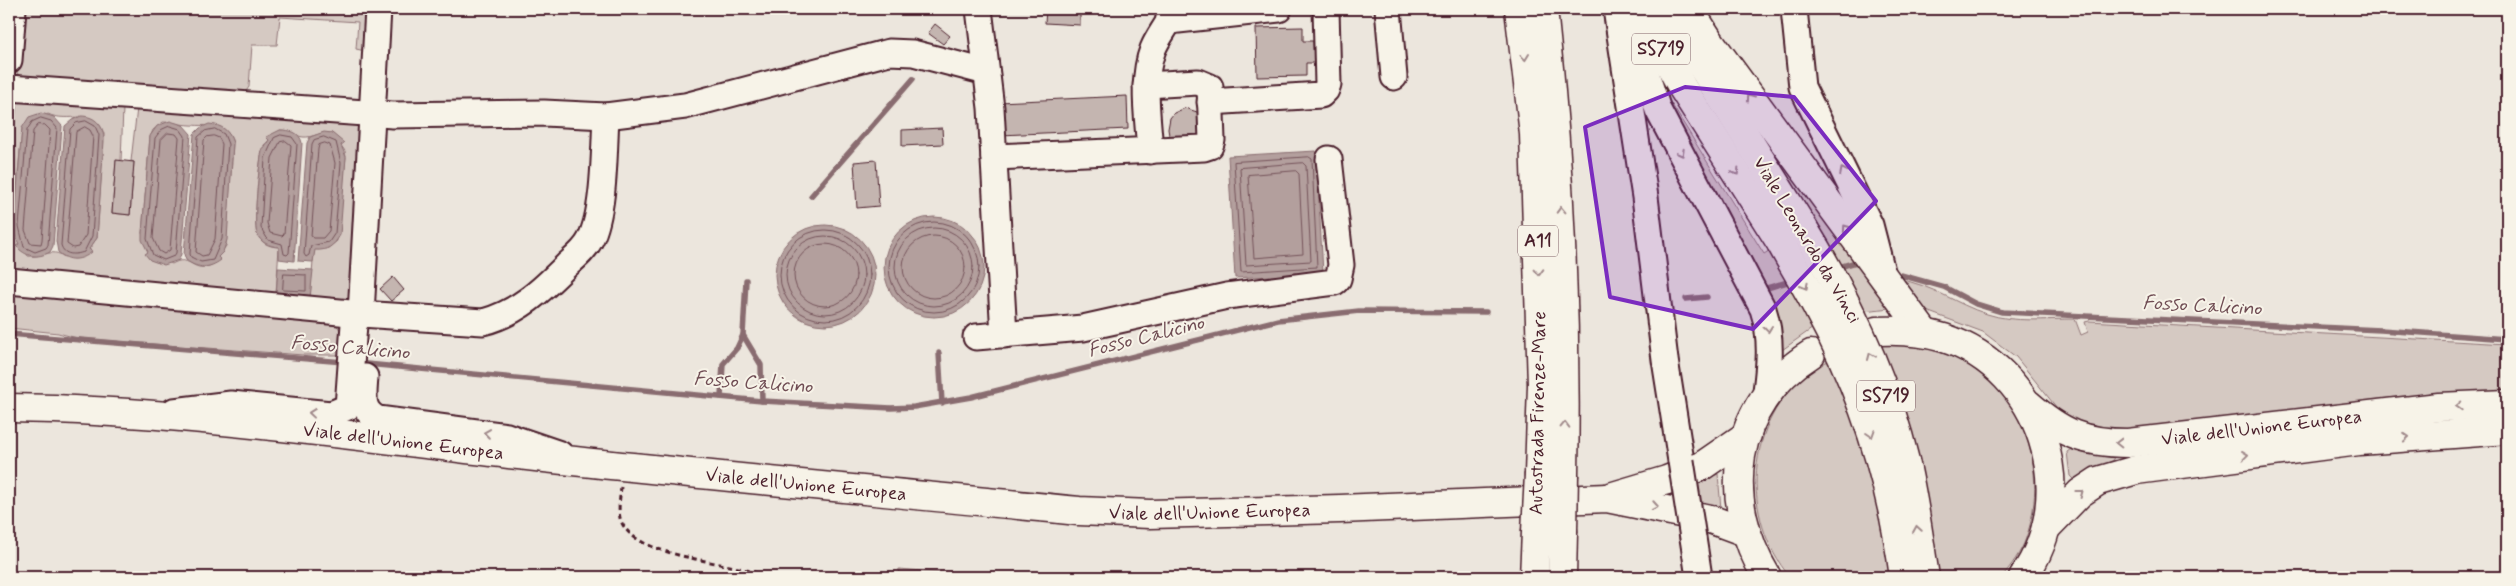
<svg xmlns="http://www.w3.org/2000/svg" width="2516" height="586" viewBox="0 0 2516 586" font-family="Mynerve,sans-serif">
<style>
.green{fill:#d5c9c2;stroke:#907476;fill-rule:evenodd}
.water{fill:#b39f9d;stroke:#896c6f}
.lines{fill:none;stroke-linecap:round;stroke-linejoin:round}
.shore{stroke:#745259;stroke-width:1}
.stream{stroke:#896c6f;stroke-width:5.5}
.building{fill:#c4b5b0;stroke:#4a1f2b}
.minor-casing{stroke:#4a1f2b;stroke-width:29}
.major-casing{stroke:#4a1f2b;stroke-width:31}
.highway-casing{stroke:#4a1f2b;stroke-width:31}
.path{stroke:#4a1f2b;stroke-width:3;stroke-dasharray:5 4;stroke-linecap:butt}
.minor{stroke:#f7f3e8;stroke-width:25}
.major{stroke:#f7f3e8;stroke-width:28}
.highway{stroke:#f7f3e8;stroke-width:28}
.minor-bridge-casing{stroke:#4a1f2b;stroke-width:29;stroke-linecap:butt}
.major-bridge-casing{stroke:#4a1f2b;stroke-width:31;stroke-linecap:butt}
.highway-bridge-casing{stroke:#4a1f2b;stroke-width:31;stroke-linecap:butt}
.minor-bridge{stroke:#f7f3e8;stroke-width:25}
.major-bridge{stroke:#f7f3e8;stroke-width:28}
.highway-bridge{stroke:#f7f3e8;stroke-width:28}
.oneway{stroke:#a0898a}
.marked{fill:#7b2cbf;fill-opacity:0.2;stroke:#7b2cbf;stroke-width:4;stroke-linejoin:round}
.labels{text-anchor:middle;dominant-baseline:central;stroke-width:4;stroke-linejoin:round;paint-order:stroke}
.shield{fill:#f7f3e8;stroke:#7e5f64;stroke-width:1}
.shield-label{font-size:18px;font-weight:bold;fill:#4a1f2b}
.street-label{font-size:19px;fill:#4a1f2b;stroke:#f7f3e8}
.water-label{font-size:20px;font-style:italic;fill:#6f4c53;stroke:#f7f3e8}
</style>
<rect width="100%" height="100%" fill="#ece6dd"/>
<filter id="ink" filterUnits="userSpaceOnUse"><feTurbulence type="fractalNoise" baseFrequency=".02" numOctaves="2"/><feDisplacementMap in="SourceGraphic" scale="10" xChannelSelector="R" yChannelSelector="G"/><feConvolveMatrix kernelMatrix="1 2 1 2 8 2 1 2 1" color-interpolation-filters="sRGB"/></filter>
<g filter="url(#ink)">
<g class="green">
<polygon points="22,9 369,9 365,51 356,49 358,22 280,17 277,45 252,45 249,87 244,94 19,77 17,72"/>
<polygon points="1718,71 1890,308 1847,313 1820,323 1782,350 1676,126 1666,95 1764,254 1813,223"/>
<path d="M17,100L123,108L121,161H116L112,213L130,215L134,162L131,161L137,108L360,124L351,297L346,302L9,273V181ZM48,114C68,124 96,106 104,134L97,238L89,249L92,251L64,257C52,247 42,258 28,256L13,232L22,128ZM163,122C174,122 181,125 191,125C209,127 226,120 233,143L226,246L218,257L220,259C216,262 211,266 206,267C191,270 189,254 172,264L148,252L142,233L150,137L153,130ZM280,130C290,130 295,136 303,137C313,138 321,131 332,133L345,151L346,157L337,241L327,249H314L310,297L276,295L279,247C269,247 261,243 257,234C253,222 259,165 262,151L264,145Z"/>
<path d="M1897,279C1934,285 1955,304 1987,314C2015,323 2046,319 2075,319L2081,335L2088,332L2085,322L2089,321L2507,344V390C2374,392 2244,423 2111,430L2087,426L2071,419L2057,408L2016,357L1983,332L1921,309Z"/>
<polygon points="9,292 335,323 344,335 344,355 303,355 166,345 77,338 58,333 9,328"/>
<path d="M1896,343C1910,345 1927,346 1941,351C2018,377 2052,464 2026,538C2021,553 2011,565 2002,577H1790C1740,518 1744,420 1810,372C1836,353 1864,347 1896,343Z"/>
<polygon points="2071,449 2087,454 2112,456 2114,460 2073,479 2070,476 2067,452"/>
<polygon points="1718,474 1721,509 1705,507 1666,495"/>
<polygon points="899,569 993,577 898,577"/>
</g>
<g class="water">
<path d="M41,113L54,117L62,126L53,246L50,252C37,259 26,257 16,246L19,244L13,232L14,225L22,128L29,117Z"/>
<path d="M81,116C96,116 104,126 104,141L97,238L89,249L92,252C81,261 69,262 58,252L56,241L65,126L72,120Z"/>
<polygon points="170,121 183,125 191,134 181,254 179,260 164,265 150,260 145,254 148,252 142,240 142,233 150,136 157,126"/>
<path d="M209,124C222,125 229,130 233,143L227,240L223,252L218,257L221,260C209,269 198,269 186,260L184,254L194,134L200,128Z"/>
<path d="M280,130C290,130 300,132 302,143L294,261L279,259V247C269,246 261,243 257,234C253,222 259,165 262,151L269,140L266,137Z"/>
<path d="M324,132L332,133L344,143L341,145L346,157L340,235C334,246 327,251 315,250L313,262L298,261L307,143L310,137Z"/>
<polygon points="1316,151 1323,273 1235,278 1228,156"/>
<circle cx="934" cy="267" r="50"/>
<circle cx="825" cy="275" r="50"/>
<polygon points="278,268 313,270 310,298 276,295"/>
</g>
<g class="lines">
<g class="shore">
<polygon points="41,118 51,121 57,128 48,245 46,248 35,252 24,247 19,226 27,130 32,122"/>
<path d="M86,121L95,126L99,135L92,236L84,252C75,255 64,256 61,245L70,129L76,123Z"/>
<polygon points="45,125 50,130 42,240 41,244 30,243 25,230 33,131 38,125"/>
<polygon points="170,126 180,129 185,136 176,253 174,256 164,260 153,255 147,239 155,138 161,130"/>
<polygon points="85,127 90,130 93,136 86,235 78,247 73,248 67,244 76,132"/>
<polygon points="215,129 224,134 228,144 222,239 213,260 201,262 191,257 190,254 198,137 205,131"/>
<polygon points="168,133 176,134 179,138 170,250 164,254 159,251 153,238 161,140"/>
<polygon points="281,135 292,137 297,144 289,253 287,255 284,254 282,244 268,240 261,228 265,158 274,138"/>
<polygon points="214,136 219,138 222,144 215,239 207,255 202,256 196,252 204,140 207,137"/>
<polygon points="324,137 336,142 341,163 335,233 329,242 311,246 309,255 306,257 304,254 312,144 314,140"/>
<polygon points="286,141 291,145 284,234 282,236 270,233 267,223 272,158 280,142"/>
<polygon points="325,143 330,145 335,163 329,231 323,238 314,238 311,236 318,149 319,145"/>
<polygon points="1309,157 1312,159 1317,267 1241,272 1234,162"/>
<polygon points="1303,163 1306,166 1311,261 1246,265 1240,168"/>
<polygon points="1296,171 1299,174 1303,254 1254,258 1248,175"/>
<circle cx="934" cy="267" r="45"/>
<circle cx="934" cy="267" r="39"/>
<circle cx="825" cy="275" r="45"/>
<circle cx="934" cy="267" r="31"/>
<circle cx="825" cy="275" r="39"/>
<circle cx="825" cy="275" r="31"/>
<polygon points="284,274 306,275 306,291 283,290"/>
</g>
<g class="stream">
<polyline points="811,196 913,79"/>
<polyline points="1836,268 1856,262"/>
<polyline points="1901,275 1944,287 1976,304 2002,312 2381,330 2507,339"/>
<polyline points="746,280 743,335 761,365 762,401"/>
<polyline points="1767,288 1794,280"/>
<polyline points="1686,299 1707,297"/>
<polyline points="9,334 344,362"/>
<polyline points="939,353 942,403"/>
<polyline points="356,363 762,401 891,408 914,407 971,397 1278,320 1359,311 1486,312"/>
<polyline points="721,397 723,364 737,348 743,335"/>
</g>
</g>
<g class="building">
<polygon points="1046,9 1080,9 1080,25 1045,23"/>
<polygon points="935,24 950,36 943,44 928,33"/>
<polygon points="1303,27 1303,41 1313,41 1314,63 1306,63 1306,76 1257,77 1256,28"/>
<polygon points="1127,96 1128,129 1001,135 999,102"/>
<polygon points="1185,108 1197,112 1201,117 1199,139 1173,140 1169,135 1168,129 1170,118 1174,113"/>
<polygon points="942,128 943,144 902,146 902,130"/>
<polygon points="116,160 134,162 130,215 112,213"/>
<polygon points="876,160 879,206 857,208 854,162"/>
<polygon points="393,277 404,290 391,301 380,289"/>
</g>
<g class="lines">
<g class="minor-casing">
<g id="minor">
<polyline points="979,9 991,108 1004,335"/>
<polyline points="1169,9 1169,21 1279,9"/>
<polyline points="1388,9 1394,77"/>
<polyline points="1616,9 1645,197 1665,360 1681,461"/>
<polyline points="1794,9 1802,87 1870,225 1884,279"/>
<path d="M1631,27L1658,110L1763,309C1773,339 1769,369 1765,399"/>
<polyline points="9,60 13,9"/>
<polyline points="9,88 393,115 544,113 606,116 685,106 889,52 913,53 986,72"/>
<polyline points="1210,102 1321,95 1326,90 1328,84 1326,9"/>
<path d="M1150,151C1148,118 1141,80 1153,49C1157,39 1164,30 1169,21"/>
<polyline points="994,157 1204,148 1210,146 1212,140 1210,87 1198,82 1146,85"/>
<path d="M9,281L361,314L483,322C518,313 542,290 567,265C575,258 585,250 590,240C605,211 604,149 606,116"/>
<polyline points="976,337 1083,328 1227,296 1335,282 1338,279 1341,265 1329,159"/>
<path d="M365,377C364,395 360,411 378,419L507,436L560,454"/>
<polyline points="174,411 231,404 331,414 348,407 354,324 361,314 378,9"/>
<polyline points="1693,538 1699,577"/>
</g>
</g>
<g class="major-casing">
<g id="major">
<polyline points="1644,9 1647,22 1682,87 1781,243"/>
<polyline points="1666,9 1804,229"/>
<polyline points="1689,9 1709,40 1924,332"/>
<path d="M1876,331C1899,330 1922,331 1944,338C2042,370 2082,494 2023,577"/>
<path id="s1" d="M2028,404C2061,433 2083,443 2128,443L2439,407L2507,404"/>
<path id="s2" d="M9,408C176,410 343,435 509,454C698,475 889,492 1079,511L1150,514L1340,509L1607,498L1710,519L1745,532"/>
<polyline points="1610,497 1667,480 1702,466 1747,435"/>
<polyline points="2046,528 2080,493 2098,481 2136,470 2359,441 2507,430"/>
<path d="M1767,577C1720,500 1730,405 1811,354"/>
</g>
</g>
<g class="highway-casing">
<g id="highway">
<polyline points="1519,9 1534,134 1542,385 1539,474"/>
<path d="M1543,9C1560,164 1567,318 1564,474"/>
<polyline points="1534,577 1536,532"/>
<polyline points="1562,577 1563,532"/>
</g>
</g>
<path class="path" d="M621,487C620,497 618,508 620,518C632,560 731,559 766,577"/>
<use href="#minor" class="minor"/>
<use href="#major" class="major"/>
<use href="#highway" class="highway"/>
<g class="minor-bridge-casing">
<polyline id="minor-bridge" points="1681,461 1693,538"/>
</g>
<g class="major-bridge-casing">
<g id="major-bridge">
<path d="M1804,229C1849,302 1885,378 1905,461C1914,499 1919,539 1925,577"/>
<path d="M1781,243C1794,267 1808,289 1820,313C1864,394 1892,486 1904,577"/>
</g>
</g>
<g class="highway-bridge-casing">
<g id="highway-bridge">
<polyline points="1536,532 1539,474"/>
<polyline points="1563,532 1564,474"/>
</g>
</g>
<use href="#minor-bridge" class="minor-bridge"/>
<use href="#major-bridge" class="major-bridge"/>
<use href="#highway-bridge" class="highway-bridge"/>
</g>
<defs><path id="oneway-chevron" d="M-2-3.5L2.5 0L-2 3.5" fill="none" stroke-width="1.6" stroke-linecap="round" stroke-linejoin="round" transform="scale(1.25)"/></defs>
<g class="oneway">
<use href="#oneway-chevron" transform="translate(1525 57) rotate(83)"/>
<use href="#oneway-chevron" transform="translate(1750 97) rotate(-126)"/>
<use href="#oneway-chevron" transform="translate(1681 153) rotate(62)"/>
<use href="#oneway-chevron" transform="translate(1843 171) rotate(-117)"/>
<use href="#oneway-chevron" transform="translate(1736 172) rotate(57)"/>
<use href="#oneway-chevron" transform="translate(1561 210) rotate(-92)"/>
<use href="#oneway-chevron" transform="translate(1846 228) rotate(-126)"/>
<use href="#oneway-chevron" transform="translate(1539 272) rotate(88)"/>
<use href="#oneway-chevron" transform="translate(1805 286) rotate(60)"/>
<use href="#oneway-chevron" transform="translate(1768 329) rotate(83)"/>
<use href="#oneway-chevron" transform="translate(1871 356) rotate(-113)"/>
<use href="#oneway-chevron" transform="translate(2459 406) rotate(177)"/>
<use href="#oneway-chevron" transform="translate(312 413) rotate(-174)"/>
<use href="#oneway-chevron" transform="translate(1565 425) rotate(-89)"/>
<use href="#oneway-chevron" transform="translate(487 433) rotate(-172)"/>
<use href="#oneway-chevron" transform="translate(1871 434) rotate(72)"/>
<use href="#oneway-chevron" transform="translate(2406 437) rotate(-5)"/>
<use href="#oneway-chevron" transform="translate(2119 443) rotate(-179)"/>
<use href="#oneway-chevron" transform="translate(2245 455) rotate(-7)"/>
<use href="#oneway-chevron" transform="translate(2080 493) rotate(-37)"/>
<use href="#oneway-chevron" transform="translate(1655 506) rotate(10)"/>
<use href="#oneway-chevron" transform="translate(1917 529) rotate(-99)"/>
</g>
</g>
<path class="marked" d="M1685,87L1794,97L1876,201L1753,329L1610,297L1585,127Z"/>
<g class="labels">
<g class="shield">
<rect x="1632" y="33.5" width="58" height="31" rx="4"/>
<rect x="1518" y="225.5" width="40" height="31" rx="4"/>
<rect x="1857" y="380.5" width="58" height="31" rx="4"/>
</g>
<g class="shield-label">
<text x="1661" y="49">SS719</text>
<text x="1538" y="241">A11</text>
<text x="1886" y="396">SS719</text>
</g>
<g class="street-label">
<text transform="translate(1807 240) rotate(59)">Viale Leonardo da Vinci</text>
<text transform="translate(1538 413) rotate(-89)">Autostrada Firenze-Mare</text>
<text stroke="none"><textPath href="#s1" startOffset="245">Viale dell'Unione Europea</textPath></text>
<text stroke="none"><textPath href="#s2" startOffset="396">Viale dell'Unione Europea</textPath></text>
<text stroke="none"><textPath href="#s2" startOffset="801">Viale dell'Unione Europea</textPath></text>
<text stroke="none"><textPath href="#s2" startOffset="1206">Viale dell'Unione Europea</textPath></text>
</g>
<g class="water-label">
<text transform="translate(2202 306) rotate(3)">Fosso Calicino</text>
<text transform="translate(1146 337) rotate(-14)">Fosso Calicino</text>
<text transform="translate(350 348) rotate(5)">Fosso Calicino</text>
<text transform="translate(753 383) rotate(4)">Fosso Calicino</text>
</g>
</g>
<rect width="2516" height="586" fill="none" stroke="#f7f3e8" stroke-width="30"/>
<rect x="15" y="15" width="2486" height="556" fill="none" stroke="#4a1f2b" stroke-width="2" filter="url(#ink)"/>
</svg>
